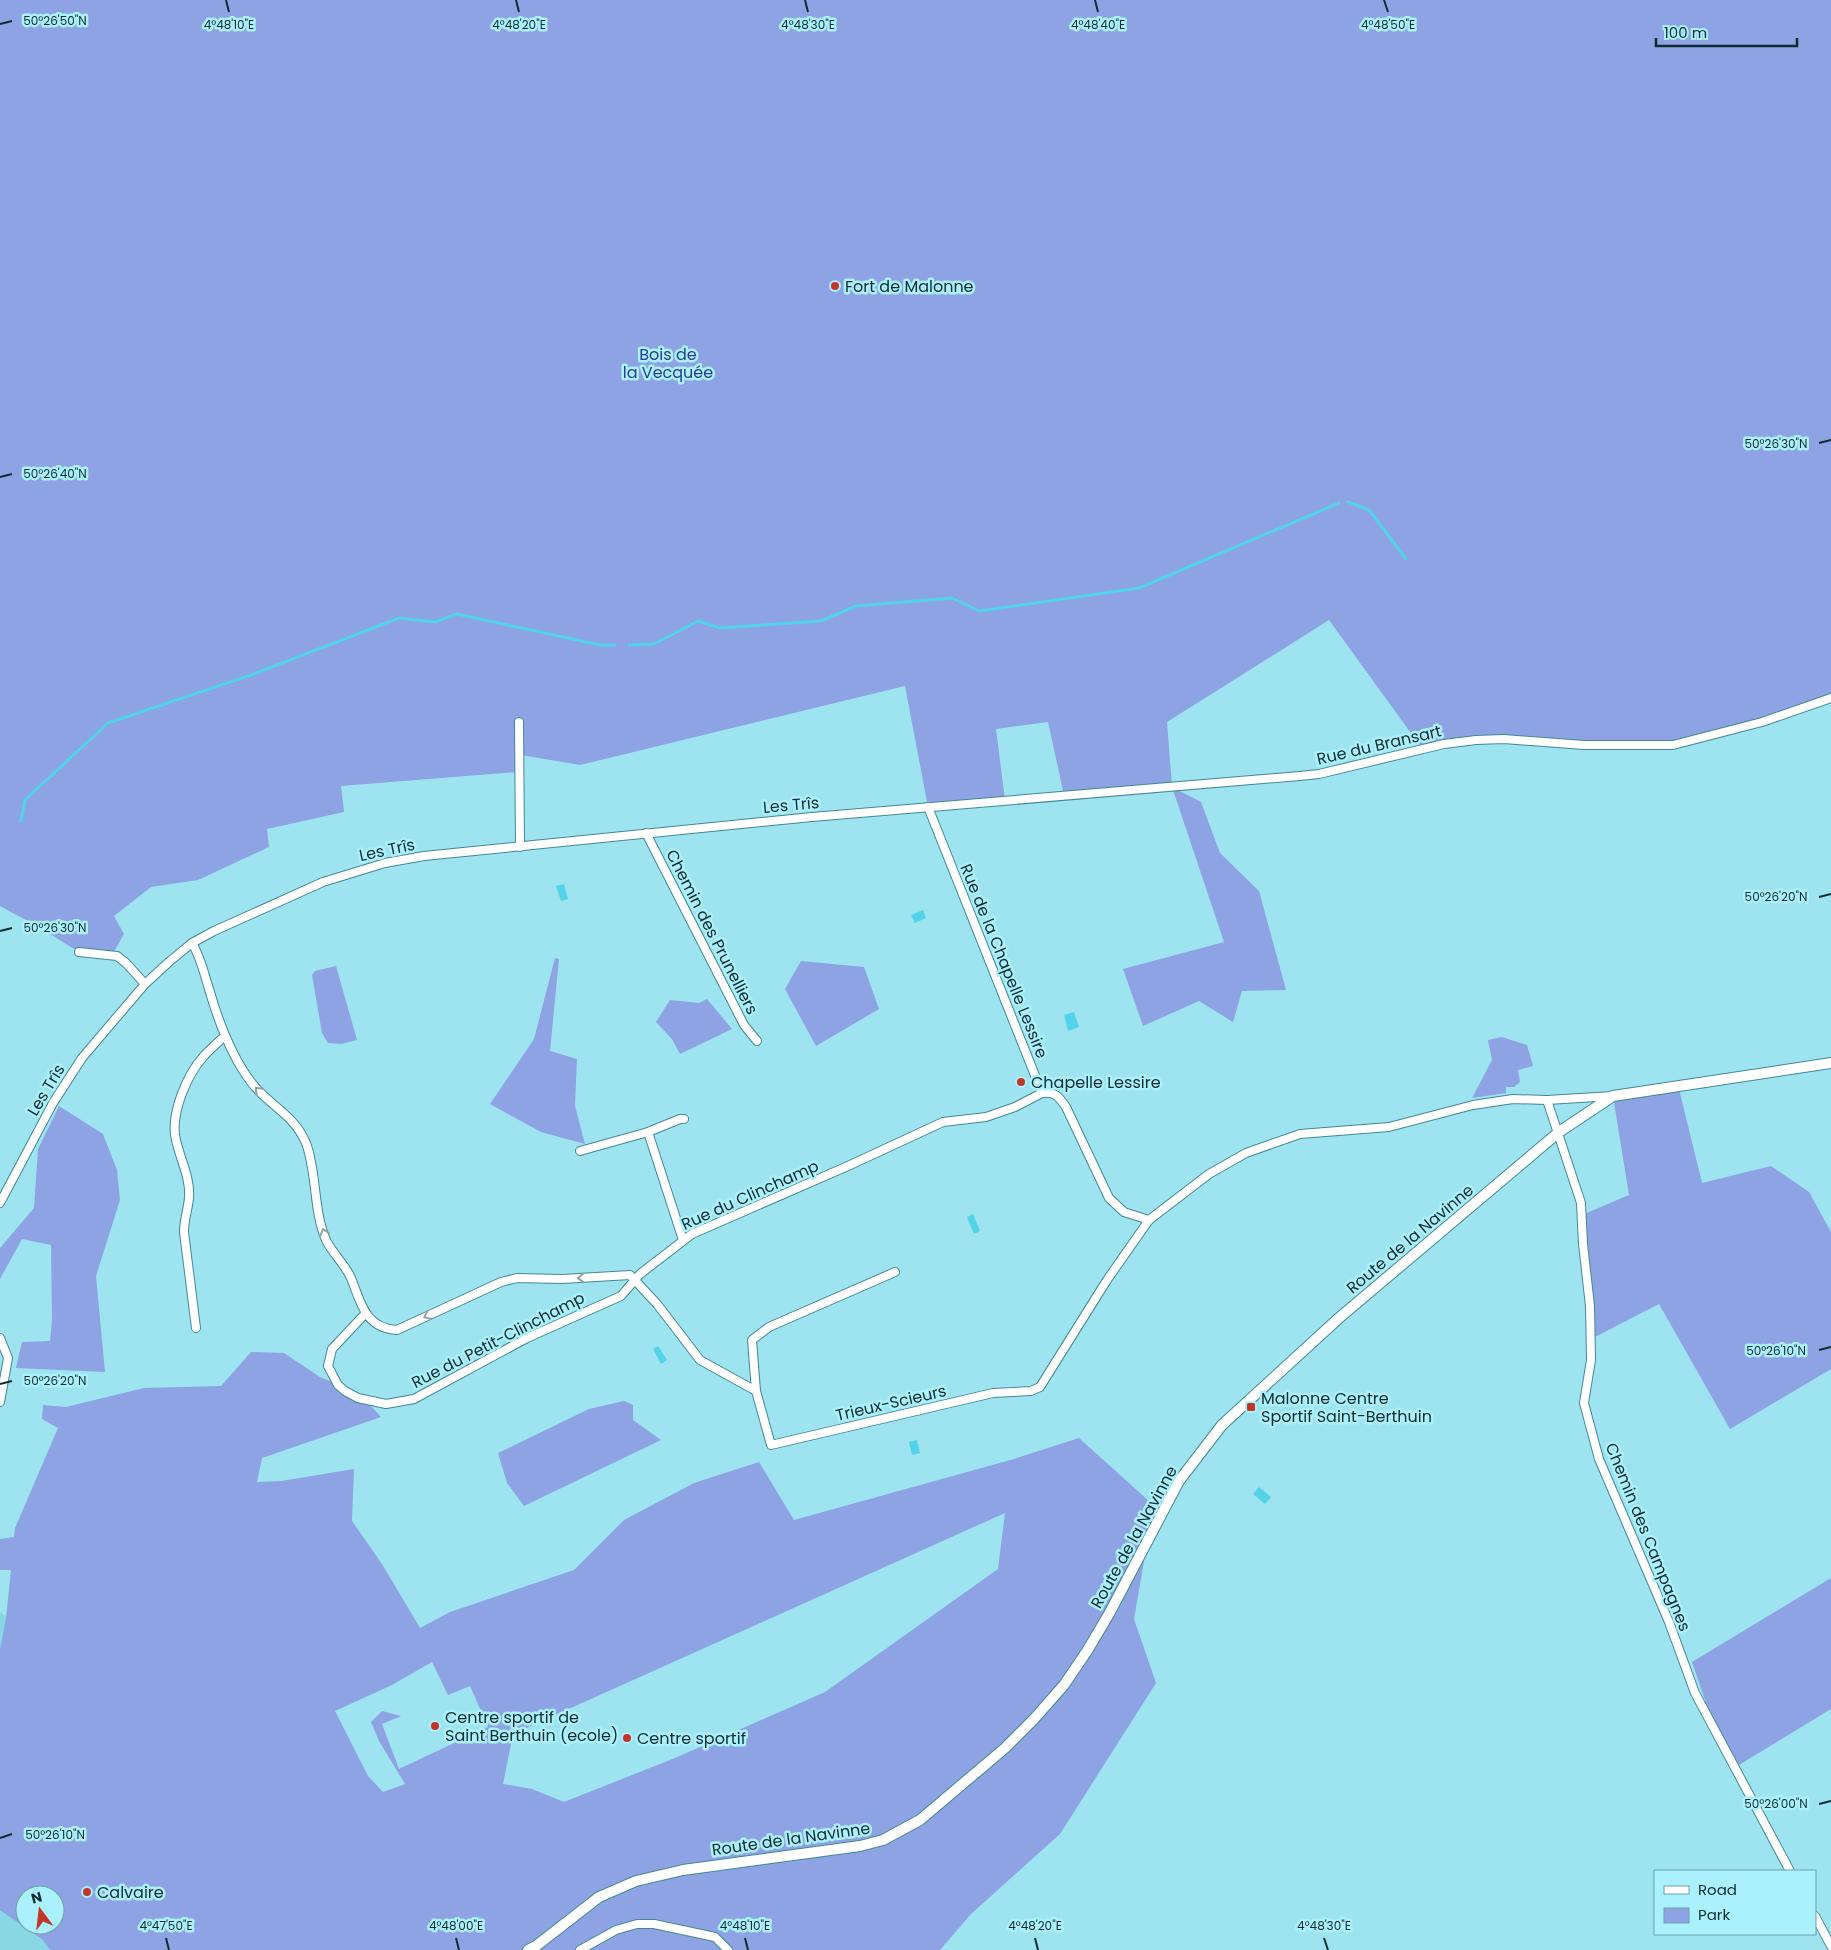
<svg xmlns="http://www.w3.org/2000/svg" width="1831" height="1950" viewBox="0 0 1831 1950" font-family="Poppins,sans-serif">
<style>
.built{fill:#87d7e5}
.green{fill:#8ea3e4;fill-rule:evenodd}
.water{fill:#53d3e7}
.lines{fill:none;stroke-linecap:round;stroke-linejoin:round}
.stream{stroke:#53d3e7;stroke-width:3}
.street-casing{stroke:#438894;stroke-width:10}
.secondary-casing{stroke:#438894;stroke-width:12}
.street{stroke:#fff;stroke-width:8}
.secondary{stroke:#fff;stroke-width:10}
.oneway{stroke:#93a0a2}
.ticks{fill:none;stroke:#0f2c31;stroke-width:2}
.poi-dot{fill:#c33627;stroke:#aaf0fd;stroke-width:2}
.labels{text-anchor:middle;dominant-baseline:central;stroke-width:5;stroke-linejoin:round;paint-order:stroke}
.poi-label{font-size:16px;fill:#0f2c31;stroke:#aaf0fd;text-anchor:start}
.park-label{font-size:16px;fill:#2b3c93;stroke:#aaf0fd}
.street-label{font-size:16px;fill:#0f2c31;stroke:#aaf0fd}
.ticks-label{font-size:12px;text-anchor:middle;fill:#0f2c31;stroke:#aaf0fd;stroke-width:5;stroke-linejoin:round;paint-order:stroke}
</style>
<rect width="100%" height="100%" fill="#9de3f0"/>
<g class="built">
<polygon points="0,1613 9,1617 0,1669"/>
<polygon points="0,1909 43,1940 50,1950 0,1950"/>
</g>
<g class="green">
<polygon points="0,0 1831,0 1831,698 1673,745 1504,739 1421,747 1329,620 1167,722 1172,787 1201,802 1220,853 1259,891 1286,990 1242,991 1233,1022 1199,1001 1143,1026 1123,969 1224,942 1172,787 1064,795 1048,722 996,729 1005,800 928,807 905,686 580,765 521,755 517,772 341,786 344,812 267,829 269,847 198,880 151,887 114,916 124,934 112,955 79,952 37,926 0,906"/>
<polygon points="555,958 559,959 550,1051 577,1059 575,1106 585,1144 541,1132 490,1104 534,1039"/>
<polygon points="801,961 864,967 879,1009 816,1046 785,989"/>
<polygon points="336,966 357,1040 341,1044 328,1043 322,1033 312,975 315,971"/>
<polygon points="707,999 732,1029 680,1054 672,1039 656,1022 670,1000 699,1003"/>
<polygon points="1502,1037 1527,1045 1533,1066 1518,1070 1520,1082 1514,1087 1506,1087 1506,1093 1472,1098 1492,1060 1488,1040"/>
<polygon points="1678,1085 1702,1183 1771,1166 1809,1192 1831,1232 1831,1369 1730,1429 1659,1304 1591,1339 1582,1215 1629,1195 1613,1096"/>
<polygon points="59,1106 103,1134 117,1170 120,1200 96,1276 105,1372 16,1368 22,1342 50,1341 52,1320 51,1245 22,1239 0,1279 0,1248 34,1208 38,1149"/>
<path d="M251,1352L284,1353L320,1377L335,1383L372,1407L381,1417L262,1458L257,1482L281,1481L354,1469L352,1521L382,1564L420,1628L450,1612L574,1570L624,1520L694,1483L759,1462L794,1520L1014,1459L1079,1438L1161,1512L1146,1550L1134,1619L1156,1683L1060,1834L971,1914L940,1950H50L43,1940L0,1910V1650L6,1618L11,1570H0V1539L14,1537L15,1528L58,1428L42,1419L43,1405L66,1407L144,1388L221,1386ZM1005,1513L998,1569L825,1692L675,1758L564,1802L532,1789L503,1784L513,1734ZM432,1662L448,1695L470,1686L488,1727L399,1769L382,1724L401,1716L382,1711L371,1722L379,1741L405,1784L383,1792L368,1776L335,1711L392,1685ZM25,1895H55V1925H25Z"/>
<polygon points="624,1401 633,1405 633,1420 661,1440 524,1506 507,1483 498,1453 589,1409"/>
<polygon points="1831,1578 1831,1709 1739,1765 1709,1712 1692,1662"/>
</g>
<g class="water">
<polygon points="564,884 568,899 561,901 556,886"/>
<polygon points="923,910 926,918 915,923 911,915"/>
<polygon points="1074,1012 1079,1027 1068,1031 1064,1015"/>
<polygon points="973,1214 980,1231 974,1234 967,1217"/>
<polygon points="658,1346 667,1360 661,1364 653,1349"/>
<polygon points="917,1440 920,1453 912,1455 909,1442"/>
<polygon points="1259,1487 1271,1497 1265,1504 1253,1494"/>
</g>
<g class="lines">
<g class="stream">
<polyline points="1348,502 1369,510 1406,559"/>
<polyline points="629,645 654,644 698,621 720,628 821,621 856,606 952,598 979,611 1139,588 1339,503"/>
<polyline points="21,821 25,800 108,723 251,675 399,618 435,622 457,614 600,645 615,645"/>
</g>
<g class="street-casing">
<g id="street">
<polyline points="519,722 520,847"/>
<path d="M928,807L1042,1093C1055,1091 1059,1097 1066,1107L1109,1198L1124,1212L1149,1220"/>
<polyline points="646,833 744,1025 757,1041"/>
<path d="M192,943C201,958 204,973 209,989C218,1020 232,1057 251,1082C269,1106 293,1113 306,1143C317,1172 313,1210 326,1240C332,1253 345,1264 351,1278C361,1303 365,1328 397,1330L501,1282L517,1278L562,1279L630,1275L657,1304L700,1360L756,1391L771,1445L993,1393L1031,1391L1040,1387L1107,1280L1149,1220L1209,1174L1246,1153L1300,1134L1389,1127L1473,1105L1513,1099L1547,1100L1581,1203L1583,1244L1590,1306L1591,1360L1584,1403L1599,1459L1669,1622L1695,1693L1790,1871"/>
<polyline points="79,952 117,956 126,963 145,984"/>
<polyline points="1547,1100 1613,1096"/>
<polyline points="648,1132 683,1240"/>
<polyline points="580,1151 648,1132 680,1119 684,1119"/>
<polyline points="0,1203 53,1103 82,1058 145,984 170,961 192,943 214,931 323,882 385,863 424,856 812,817 1300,776 1319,774 1444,744 1476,740 1504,739 1584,745 1673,745 1762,722 1831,698"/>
<polyline points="365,1314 332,1349 328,1366 338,1385 345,1391 358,1398 386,1404 414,1399 527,1338 621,1296 640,1274 692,1234 848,1166 943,1122 986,1117 1015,1107 1042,1093"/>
<path d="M196,1328L184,1232C184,1220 188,1209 189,1198C191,1177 178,1155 175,1135C172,1111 187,1075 203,1057C209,1050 217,1043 225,1036"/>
<polyline points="0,1338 8,1358 0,1402"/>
<polyline points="756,1391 752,1340 769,1327 895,1272"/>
<polyline points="1815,1916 1831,1946"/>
<polyline points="580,1950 616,1930 637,1924 654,1924 715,1937 728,1950"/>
</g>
</g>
<g class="secondary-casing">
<polyline id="secondary" points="528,1950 536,1946 599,1897 636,1881 683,1870 860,1846 883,1840 920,1820 1005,1748 1034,1719 1064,1685 1087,1651 1109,1614 1179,1481 1222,1425 1339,1318 1559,1132 1613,1096 1831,1063"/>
</g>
<use href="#street" class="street"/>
<use href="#secondary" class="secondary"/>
</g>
<defs><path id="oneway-chevron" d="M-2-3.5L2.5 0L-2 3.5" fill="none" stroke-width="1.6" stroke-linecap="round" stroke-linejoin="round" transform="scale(1.25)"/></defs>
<g class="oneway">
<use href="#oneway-chevron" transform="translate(258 1090) rotate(-134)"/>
<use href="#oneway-chevron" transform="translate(324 1232) rotate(-105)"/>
<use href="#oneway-chevron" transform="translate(581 1278) rotate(177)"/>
<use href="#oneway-chevron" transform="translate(427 1316) rotate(154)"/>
</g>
<path class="ticks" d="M226,0L229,12M516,0L519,12M805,0L808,12M1095,0L1098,12M1384,0L1388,12M0,24L12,21M1819,443L1831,440M0,477L12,474M1819,897L1831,894M0,931L12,928M1819,1350L1831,1347M0,1384L12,1381M1819,1804L1831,1801M0,1838L12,1834M166,1938L169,1950M456,1938L459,1950M745,1938L748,1950M1035,1938L1038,1950M1324,1938L1328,1950"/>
<g class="poi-dot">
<circle cx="835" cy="286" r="5"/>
<circle cx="1021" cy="1082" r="5"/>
<rect x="1246" y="1402" width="10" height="10" rx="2.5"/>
<circle cx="435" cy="1726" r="5"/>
<circle cx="627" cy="1738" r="5"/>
<circle cx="87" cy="1892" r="5"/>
</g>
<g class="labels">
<g class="poi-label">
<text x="845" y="286">Fort de Malonne</text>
<text x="1031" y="1082">Chapelle Lessire</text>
<text x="1261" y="1398">Malonne Centre<tspan x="1261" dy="18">Sportif Saint-Berthuin</tspan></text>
<text x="445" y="1717">Centre sportif de<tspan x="445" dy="18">Saint Berthuin (ecole)</tspan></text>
<text x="637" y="1738">Centre sportif</text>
<text x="97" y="1892">Calvaire</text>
</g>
<g class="park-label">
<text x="668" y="354">Bois de<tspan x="668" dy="18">la Vecquée</tspan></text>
</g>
<g class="street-label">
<text transform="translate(1379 745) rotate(-13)">Rue du Bransart</text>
<text transform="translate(791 805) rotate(-5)">Les Trîs</text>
<text transform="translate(387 850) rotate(-12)">Les Trîs</text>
<text transform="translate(712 932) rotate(63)">Chemin des Prunelliers</text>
<text transform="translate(1004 961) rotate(68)">Rue de la Chapelle Lessire</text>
<text transform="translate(46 1090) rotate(-59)">Les Trîs</text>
<text transform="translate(750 1195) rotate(-24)">Rue du Clinchamp</text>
<text transform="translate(1410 1239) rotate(-40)">Route de la Navinne</text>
<text transform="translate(498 1340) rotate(-27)">Rue du Petit-Clinchamp</text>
<text transform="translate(891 1403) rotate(-13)">Trieux-Scieurs</text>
<text transform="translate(1134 1537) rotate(-61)">Route de la Navinne</text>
<text transform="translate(1648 1537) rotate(68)">Chemin des Campagnes</text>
<text transform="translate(791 1839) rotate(-8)">Route de la Navinne</text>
</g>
</g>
<g class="ticks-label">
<text x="55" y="25">50°26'50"N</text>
<text x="229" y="29">4°48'10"E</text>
<text x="519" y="29">4°48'20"E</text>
<text x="808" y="29">4°48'30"E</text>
<text x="1098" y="29">4°48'40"E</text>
<text x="1388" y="29">4°48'50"E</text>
<text x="1776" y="448">50°26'30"N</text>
<text x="55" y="478">50°26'40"N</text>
<text x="1776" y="901">50°26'20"N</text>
<text x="55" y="932">50°26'30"N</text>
<text x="1776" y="1355">50°26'10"N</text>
<text x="55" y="1385">50°26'20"N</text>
<text x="1776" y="1808">50°26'00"N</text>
<text x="55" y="1839">50°26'10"N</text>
<text x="166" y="1930">4°47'50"E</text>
<text x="456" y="1930">4°48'00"E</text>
<text x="745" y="1930">4°48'10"E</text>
<text x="1035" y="1930">4°48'20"E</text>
<text x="1324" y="1930">4°48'30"E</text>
</g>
<rect x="1654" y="1870" width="162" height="65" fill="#aaf0fd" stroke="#6ca2ab"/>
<rect x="1664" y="1886" width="25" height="8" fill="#ffffff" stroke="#6ca2ab"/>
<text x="1698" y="1895" font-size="15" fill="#0f2c31">Road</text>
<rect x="1664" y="1908" width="25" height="15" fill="#8ea3e4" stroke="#6ca2ab"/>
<text x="1698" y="1920" font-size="15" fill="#0f2c31">Park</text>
<g transform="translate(40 1910) rotate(345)"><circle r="24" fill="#aaf0fd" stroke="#6ca2ab"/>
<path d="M0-4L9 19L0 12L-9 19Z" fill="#c33627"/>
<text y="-8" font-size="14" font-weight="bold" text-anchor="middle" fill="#0f2c31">N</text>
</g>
<path d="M1656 38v8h141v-8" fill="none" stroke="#0f2c31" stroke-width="2.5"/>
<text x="1664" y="38" font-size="15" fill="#0f2c31" stroke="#aaf0fd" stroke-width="4" paint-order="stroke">100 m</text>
</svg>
